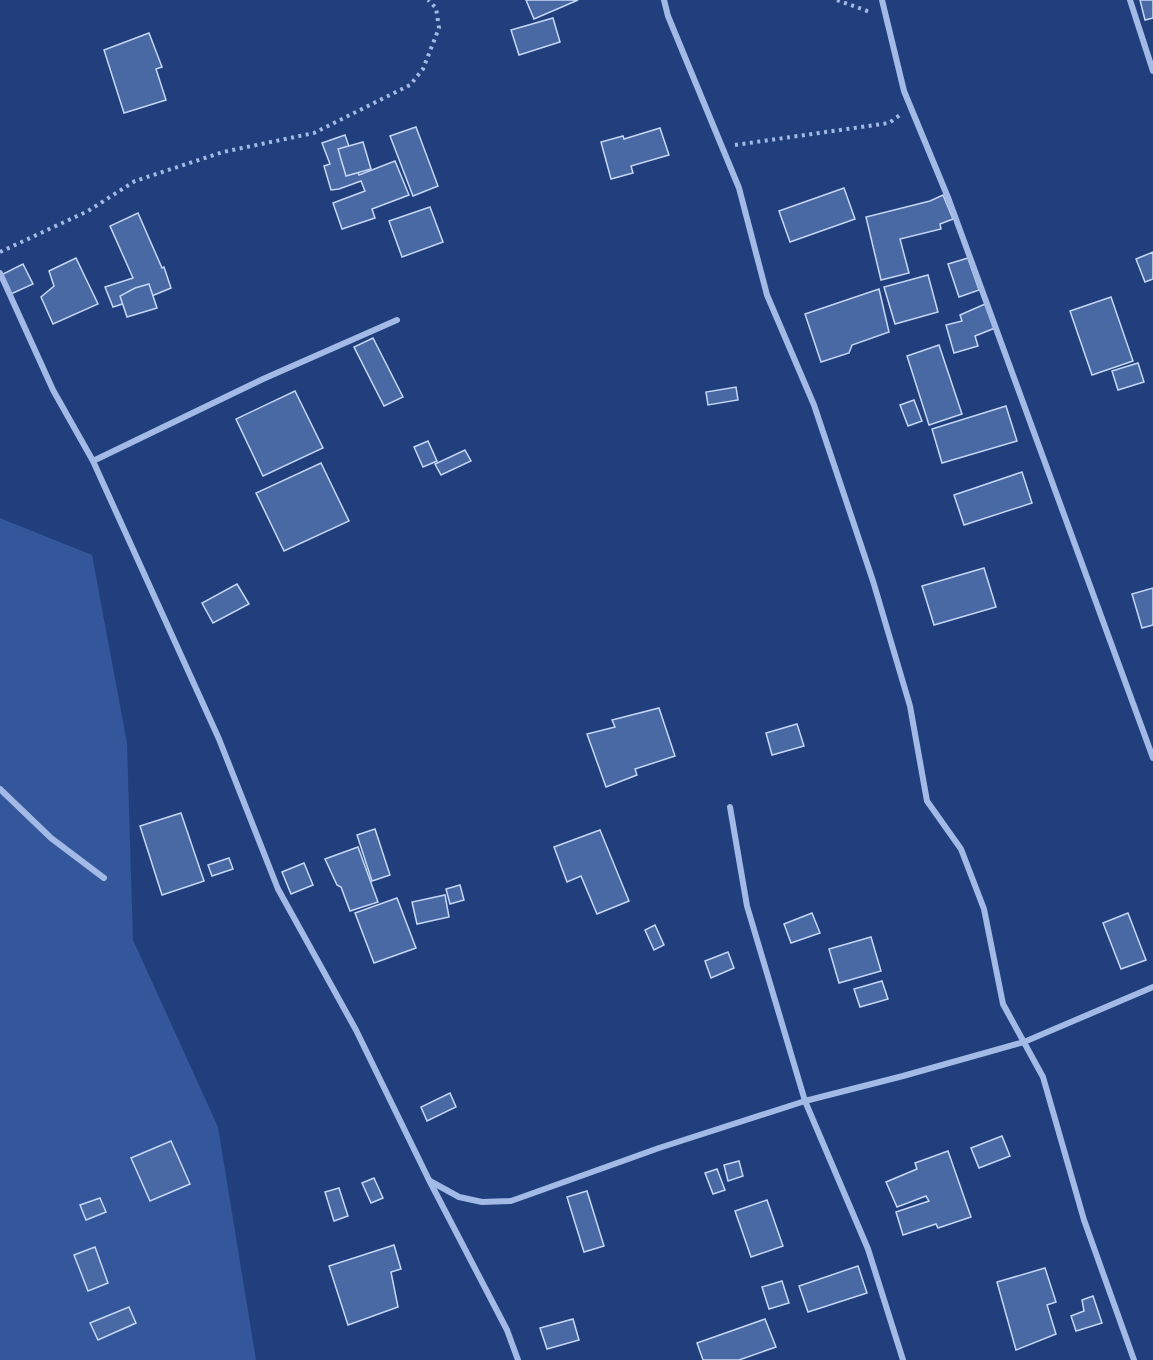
<svg xmlns="http://www.w3.org/2000/svg" width="1153" height="1360" font-family="'Sofia Sans Condensed',sans-serif">
	<style>
		.green { fill: #33579a }
		.building { fill: #4969a5; stroke: #c6d7f5; stroke-width: 1.5 }
		.lines { fill: none; stroke-linecap: round; stroke-linejoin: round }
		.path { stroke: #a3bae6; stroke-width: 4; stroke-dasharray: 3 4.5; stroke-linecap: butt }
		.minor { stroke: #a3bae6; stroke-width: 6 }
	</style>
	<rect width="100%" height="100%" fill="#203f7c"/>
	<path class="green" d="M0,518l92,37 35,188 6,197 85,187 38,233h-256z"/>
	<g class="building">
		<path d="M526,0h52l-44,19z"/>
		<path d="M1140,0h13v18l-8,2z"/>
		<path d="M553,18l7,24 -41,13 -8,-25z"/>
		<path d="M149,33l13,34 -6,2 10,31 -42,13 -20,-63z"/>
		<path d="M416,127l22,59 -25,10 -23,-60z"/>
		<path d="M660,128l9,27 -38,11 2,7 -22,6 -10,-37 22,-6 1,3z"/>
		<path d="M345,135l14,40 36,-14 14,34 -37,14 3,9 -33,11 -9,-26 32,-12 -4,-10 -22,8 -8,1 -7,-24 6,-2 -8,-21z"/>
		<path d="M363,142l8,27 -25,7 -8,-27z"/>
		<path d="M844,188l11,31 -65,23 -11,-31z"/>
		<path d="M943,195l10,24 -13,5 1,5 -41,10 9,34 -28,7 -15,-63 64,-16z"/>
		<path d="M430,207l13,35 -41,15 -13,-36z"/>
		<path d="M138,213l24,55 2,-1 7,21 -29,12 -1,-2 -28,9 -8,-20 28,-9 -23,-52z"/>
		<path d="M1153,252v27l-8,3 -9,-23z"/>
		<path d="M76,258l22,46 -45,20 -12,-27 13,-11 -5,-15z"/>
		<path d="M968,258l11,32 -20,7 -11,-33z"/>
		<path d="M23,264l10,20 -22,10 -10,-19z"/>
		<path d="M928,275l10,37 -43,12 -11,-37z"/>
		<path d="M149,284l8,24 -30,9 -7,-21 15,-8z"/>
		<path d="M879,289l10,43 -37,13 -3,8 -28,9 -16,-48z"/>
		<path d="M1111,297l22,64 -41,14 -22,-64z"/>
		<path d="M985,304l10,24 -20,8 3,10 -24,7 -8,-28 16,-4 -2,-6z"/>
		<path d="M373,338l30,59 -19,9 -30,-59z"/>
		<path d="M939,345l23,69 -33,11 -22,-69z"/>
		<path d="M1138,363l6,19 -26,8 -6,-19z"/>
		<path d="M736,387l2,13 -30,5 -2,-13z"/>
		<path d="M295,391l28,57 -60,28 -27,-57z"/>
		<path d="M914,400l8,21 -14,5 -8,-21z"/>
		<path d="M1006,406l11,35 -75,22 -10,-34z"/>
		<path d="M428,441l9,20 -14,6 -9,-20z"/>
		<path d="M465,450l6,11 -30,14 -6,-11z"/>
		<path d="M321,463l28,58 -65,30 -28,-58z"/>
		<path d="M1022,472l10,31 -68,22 -10,-30z"/>
		<path d="M984,568l12,39 -62,18 -12,-39z"/>
		<path d="M237,584l12,20 -36,19 -11,-20z"/>
		<path d="M1153,588v37l-11,3 -10,-34z"/>
		<path d="M659,708l16,48 -40,13 2,6 -31,12 -19,-53 28,-7 -3,-7z"/>
		<path d="M797,724l7,22 -32,9 -6,-22z"/>
		<path d="M181,813l23,68 -42,14 -22,-69z"/>
		<path d="M375,829l15,46 -18,6 -15,-46z"/>
		<path d="M600,830l29,71 -32,13 -16,-38 -14,6 -13,-35z"/>
		<path d="M358,847l20,55 -28,9 -9,-24 -4,-2 -12,-26z"/>
		<path d="M229,858l4,11 -21,7 -4,-11z"/>
		<path d="M304,863l9,22 -22,9 -9,-22z"/>
		<path d="M460,885l4,15 -14,4 -4,-15z"/>
		<path d="M445,895l4,22 -32,7 -5,-22z"/>
		<path d="M397,898l19,50 -42,15 -19,-50z"/>
		<path d="M812,913l8,20 -29,10 -7,-19z"/>
		<path d="M1128,913l18,47 -25,9 -18,-46z"/>
		<path d="M655,925l9,20 -10,5 -9,-20z"/>
		<path d="M871,937l10,34 -42,12 -10,-34z"/>
		<path d="M728,952l6,16 -23,10 -6,-17z"/>
		<path d="M882,981l6,18 -28,8 -6,-18z"/>
		<path d="M450,1093l6,14 -29,14 -6,-14z"/>
		<path d="M1002,1136l8,20 -31,12 -8,-20z"/>
		<path d="M171,1141l19,43 -40,17 -19,-43z"/>
		<path d="M948,1151l23,66 -33,11 -2,-4 -33,11 -7,-23 33,-11 -3,-5 -29,11 -11,-25 31,-13 -2,-6z"/>
		<path d="M739,1161l4,15 -15,5 -4,-16z"/>
		<path d="M717,1169l8,21 -12,4 -8,-21z"/>
		<path d="M374,1178l9,20 -12,5 -9,-20z"/>
		<path d="M339,1188l9,28 -14,5 -9,-29z"/>
		<path d="M587,1191l17,55 -20,6 -17,-55z"/>
		<path d="M100,1198l6,14 -20,8 -6,-15z"/>
		<path d="M767,1200l16,46 -32,11 -16,-46z"/>
		<path d="M394,1245l7,24 -10,3 7,35 -50,18 -19,-59z"/>
		<path d="M95,1247l13,36 -20,8 -14,-36z"/>
		<path d="M858,1266l9,27 -59,19 -9,-26z"/>
		<path d="M1045,1268l11,34 -9,3 9,29 -40,16 -19,-68z"/>
		<path d="M782,1281l7,22 -20,6 -7,-22z"/>
		<path d="M1093,1296l9,27 -26,8 -5,-15 13,-5 -2,-11z"/>
		<path d="M129,1307l7,16 -38,17 -8,-17z"/>
		<path d="M573,1319l6,21 -32,9 -7,-21z"/>
		<path d="M765,1319l11,28 -37,13h-36l-6,-17z"/>
	</g>
	<g class="lines">
		<g class="path">
			<path d="M837,0l33,12"/>
			<path d="M735,145l154,-22 11,-8"/>
			<path d="M0,252l88,-41 47,-30 88,-29 91,-19 96,-48 13,-16 16,-41 -3,-20 -8,-8"/>
		</g>
		<g class="minor">
			<path d="M664,0l4,16 71,172 28,107 47,110 59,176 37,125 17,95 34,48 23,60 19,95 40,73 41,143 50,140"/>
			<path d="M882,0l22,91 45,109 204,558"/>
			<path d="M1130,0l23,71"/>
			<path d="M0,273l53,117 40,71 126,278 59,150 78,141 73,150 78,150 11,30"/>
			<path d="M93,461l170,-82 134,-59"/>
			<path d="M0,789l51,49 53,40"/>
			<path d="M730,807l17,99 58,195 63,148 35,111"/>
			<path d="M430,1181l29,16 23,5 29,-1 148,-53 146,-47 98,-25 121,-34 129,-55"/>
		</g>
	</g>
</svg>
